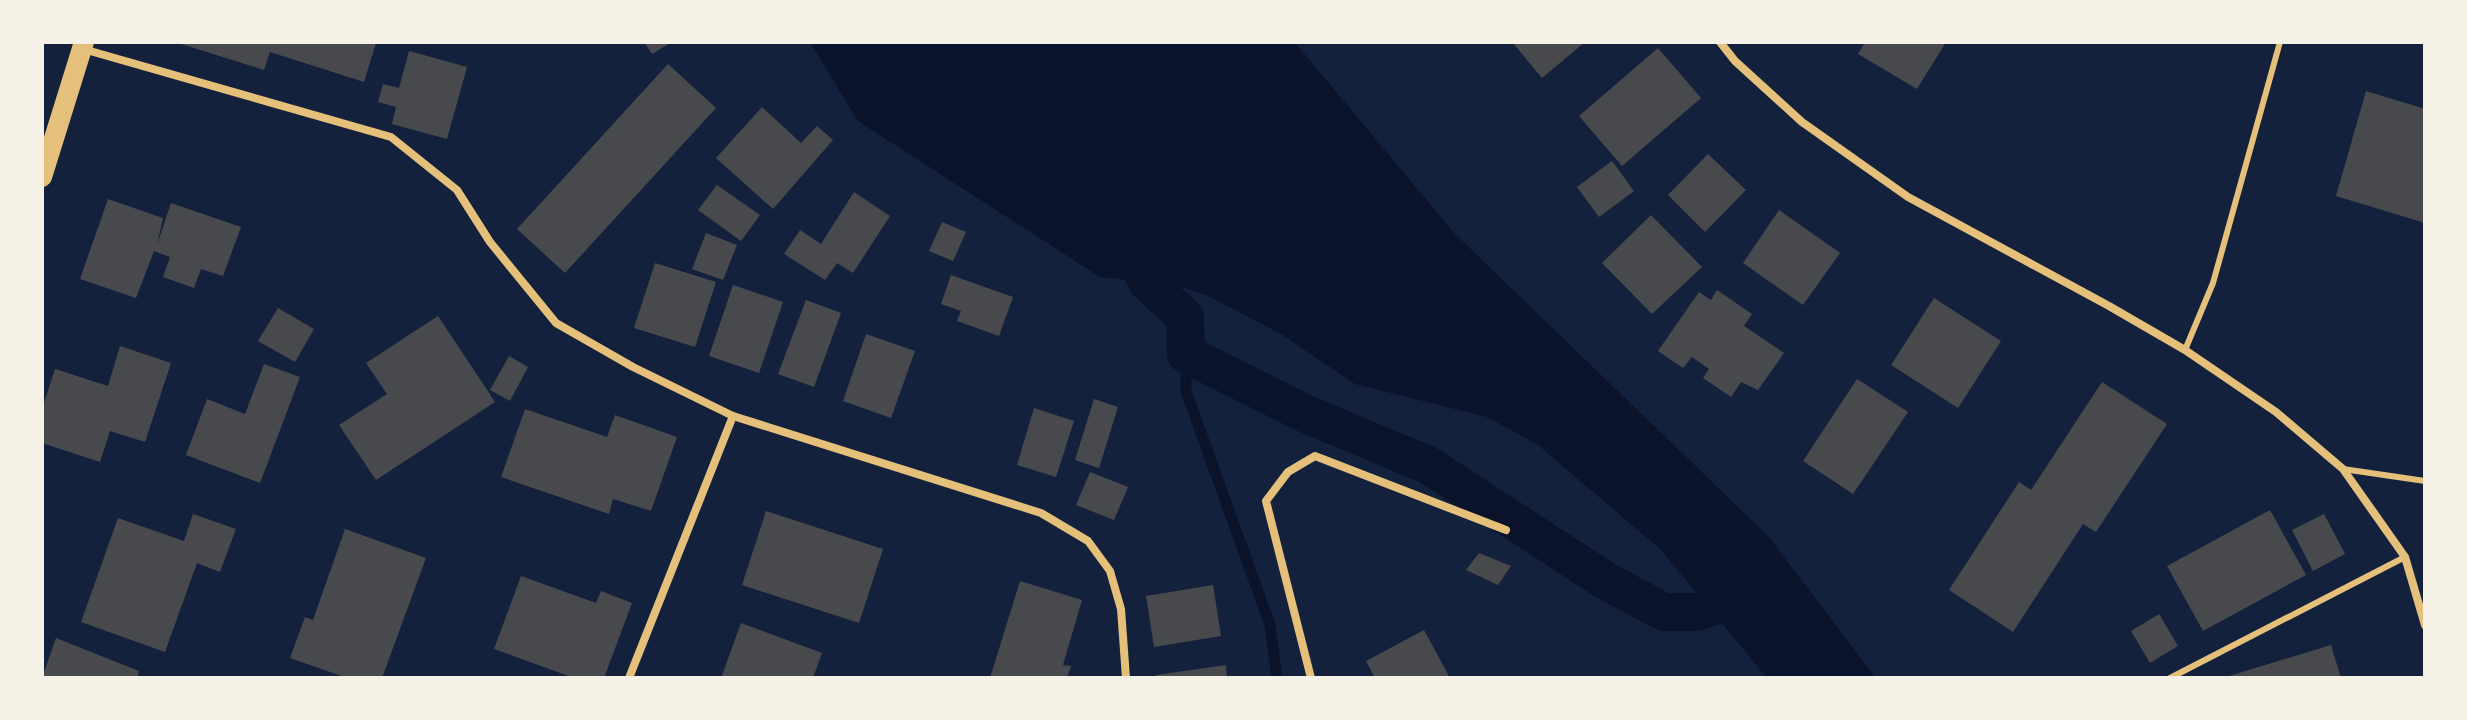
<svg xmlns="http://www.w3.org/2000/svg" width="2467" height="720" font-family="'Fira Sans Condensed',sans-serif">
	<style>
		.water { fill: #0b132b }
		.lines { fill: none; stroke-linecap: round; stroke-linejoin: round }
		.stream { stroke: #0b132b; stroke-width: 11 }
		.canal { stroke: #0b132b; stroke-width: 38 }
		.building { fill: #48494c }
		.service { stroke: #e5c07b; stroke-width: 6 }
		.minor { stroke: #e5c07b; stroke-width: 8 }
		.primary { stroke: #e5c07b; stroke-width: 20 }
	</style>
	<rect width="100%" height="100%" fill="#14213d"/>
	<path class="water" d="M810,42h479l8,3 158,189 313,302 108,142h-109l-106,-128 -123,-105 -51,-28 -132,-33 -74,-50 -75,-39 -30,-10 -76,-8 -242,-156z"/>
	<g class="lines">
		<path class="stream" d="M1186,354v37l84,234 7,53"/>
		<path class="canal" d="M1125,234l22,48 38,35 1,37 120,60 122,51 178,116 58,31h33l27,-9"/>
	</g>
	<g class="building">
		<path d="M175,42h198l3,1 -12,39 -94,-30 -6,18z"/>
		<path d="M644,42h28l-20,12z"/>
		<path d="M1512,42h73l-43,36z"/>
		<path d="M1865,42h81l-29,47 -59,-35z"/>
		<path d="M1658,48l43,50 -79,68 -43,-50z"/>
		<path d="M409,51l58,16 -20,72 -55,-15 4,-17 -18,-5 5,-18 16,4z"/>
		<path d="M668,64l48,44 -151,165 -48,-44z"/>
		<path d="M2366,91l59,18v114l-89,-27z"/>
		<path d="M762,107l39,36 16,-17 16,14 -60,69 -57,-51z"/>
		<path d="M1708,154l38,36 -41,42 -37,-37z"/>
		<path d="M1612,161l22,30 -35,26 -22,-30z"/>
		<path d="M717,185l43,30 -19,26 -43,-31z"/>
		<path d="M854,192l36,24 -37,57 -16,-10 -12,17 -41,-26 16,-24 21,14z"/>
		<path d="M108,199l55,19 -6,27 14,-42 70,24 -18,49 -22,-7 -7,19 -31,-11 7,-20 -16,-6 -18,47 -56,-19z"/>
		<path d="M1779,210l61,43 -37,52 -60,-42z"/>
		<path d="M1651,215l51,52 -50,47 -50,-51z"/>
		<path d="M942,222l24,10 -13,29 -24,-10z"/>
		<path d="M706,233l31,12 -14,35 -31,-11z"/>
		<path d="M655,263l61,19 -21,65 -61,-19z"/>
		<path d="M951,275l62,22 -14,39 -42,-15 4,-10 -20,-7z"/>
		<path d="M733,285l50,17 -24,71 -50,-17z"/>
		<path d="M1717,290l35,24 -8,12 40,27 -26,37 -17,-8 -10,15 -28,-19 6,-9 -17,-12 -9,11 -25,-17 41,-59 12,8z"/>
		<path d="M1934,298l67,43 -43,67 -67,-43z"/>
		<path d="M806,300l35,13 -27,74 -36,-13z"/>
		<path d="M278,308l36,21 -19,33 -37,-21z"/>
		<path d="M438,316l57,86 -119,78 -37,-55 48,-31 -21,-31z"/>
		<path d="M866,334l49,17 -24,67 -48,-17z"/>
		<path d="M120,346l51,17 -26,79 -35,-11 -10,31 -58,-19v-34l13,-40 53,17z"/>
		<path d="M509,356l19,11 -18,34 -20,-11z"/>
		<path d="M264,364l36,13 -40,106 -74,-28 21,-56 38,15z"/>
		<path d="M1857,379l51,33 -55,82 -50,-33z"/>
		<path d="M2102,382l65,42 -71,108 -13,-8 -70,108 -64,-42 70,-108 12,8z"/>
		<path d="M1094,399l24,8 -19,61 -24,-8z"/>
		<path d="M1034,408l40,13 -18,56 -39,-12z"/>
		<path d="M525,409l82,28 8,-22 62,22 -26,74 -38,-12 -4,15 -108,-37z"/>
		<path d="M1090,472l38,15 -14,33 -38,-15z"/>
		<path d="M2270,510l36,65 -103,56 -36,-65z"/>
		<path d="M766,511l117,38 -24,74 -117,-38z"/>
		<path d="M193,514l43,15 -16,43 -23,-9 -32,89 -84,-30 37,-104 66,23z"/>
		<path d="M2324,514l21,40 -32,17 -21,-41z"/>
		<path d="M345,529l81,29 -44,120h-35l-57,-20 15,-41 8,3z"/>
		<path d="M1479,553l32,13 -13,19 -32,-15z"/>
		<path d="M521,576l75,27 5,-12 31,12 -28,75h-30l-80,-29z"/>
		<path d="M1020,581l62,19 -19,65 8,1 -4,12h-77z"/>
		<path d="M1213,585l8,51 -67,11 -8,-51z"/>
		<path d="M2159,614l19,32 -28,17 -19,-32z"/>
		<path d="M741,623l81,30 -9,25h-92z"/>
		<path d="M1424,630l26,48h-75l-9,-17z"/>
		<path d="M56,638l83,33 -2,7h-95z"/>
		<path d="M2331,645l10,33h-115v-1z"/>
		<path d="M1226,665l1,13h-70l-1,-3z"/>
	</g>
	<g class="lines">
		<g class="service">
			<path d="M2185,350l28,-67 67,-241"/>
			<path d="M2343,469l82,12"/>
			<path d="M2170,678l235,-121"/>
		</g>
		<g class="minor">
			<path d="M1720,42l15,19 67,61 106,75 201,109 76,44 91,62 67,57 62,88 20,68"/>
			<path d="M83,49l308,88 66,53 33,52 66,81 77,44 100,49 308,97 47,28 22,30 11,38 5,69"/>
			<path d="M629,678l104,-262"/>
			<path d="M1311,678l-45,-177 22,-29 27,-16 191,74"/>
		</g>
		<path class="primary" d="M42,177l42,-135"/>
	</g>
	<rect width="2467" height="720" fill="none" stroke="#f6f1e7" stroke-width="88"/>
</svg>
